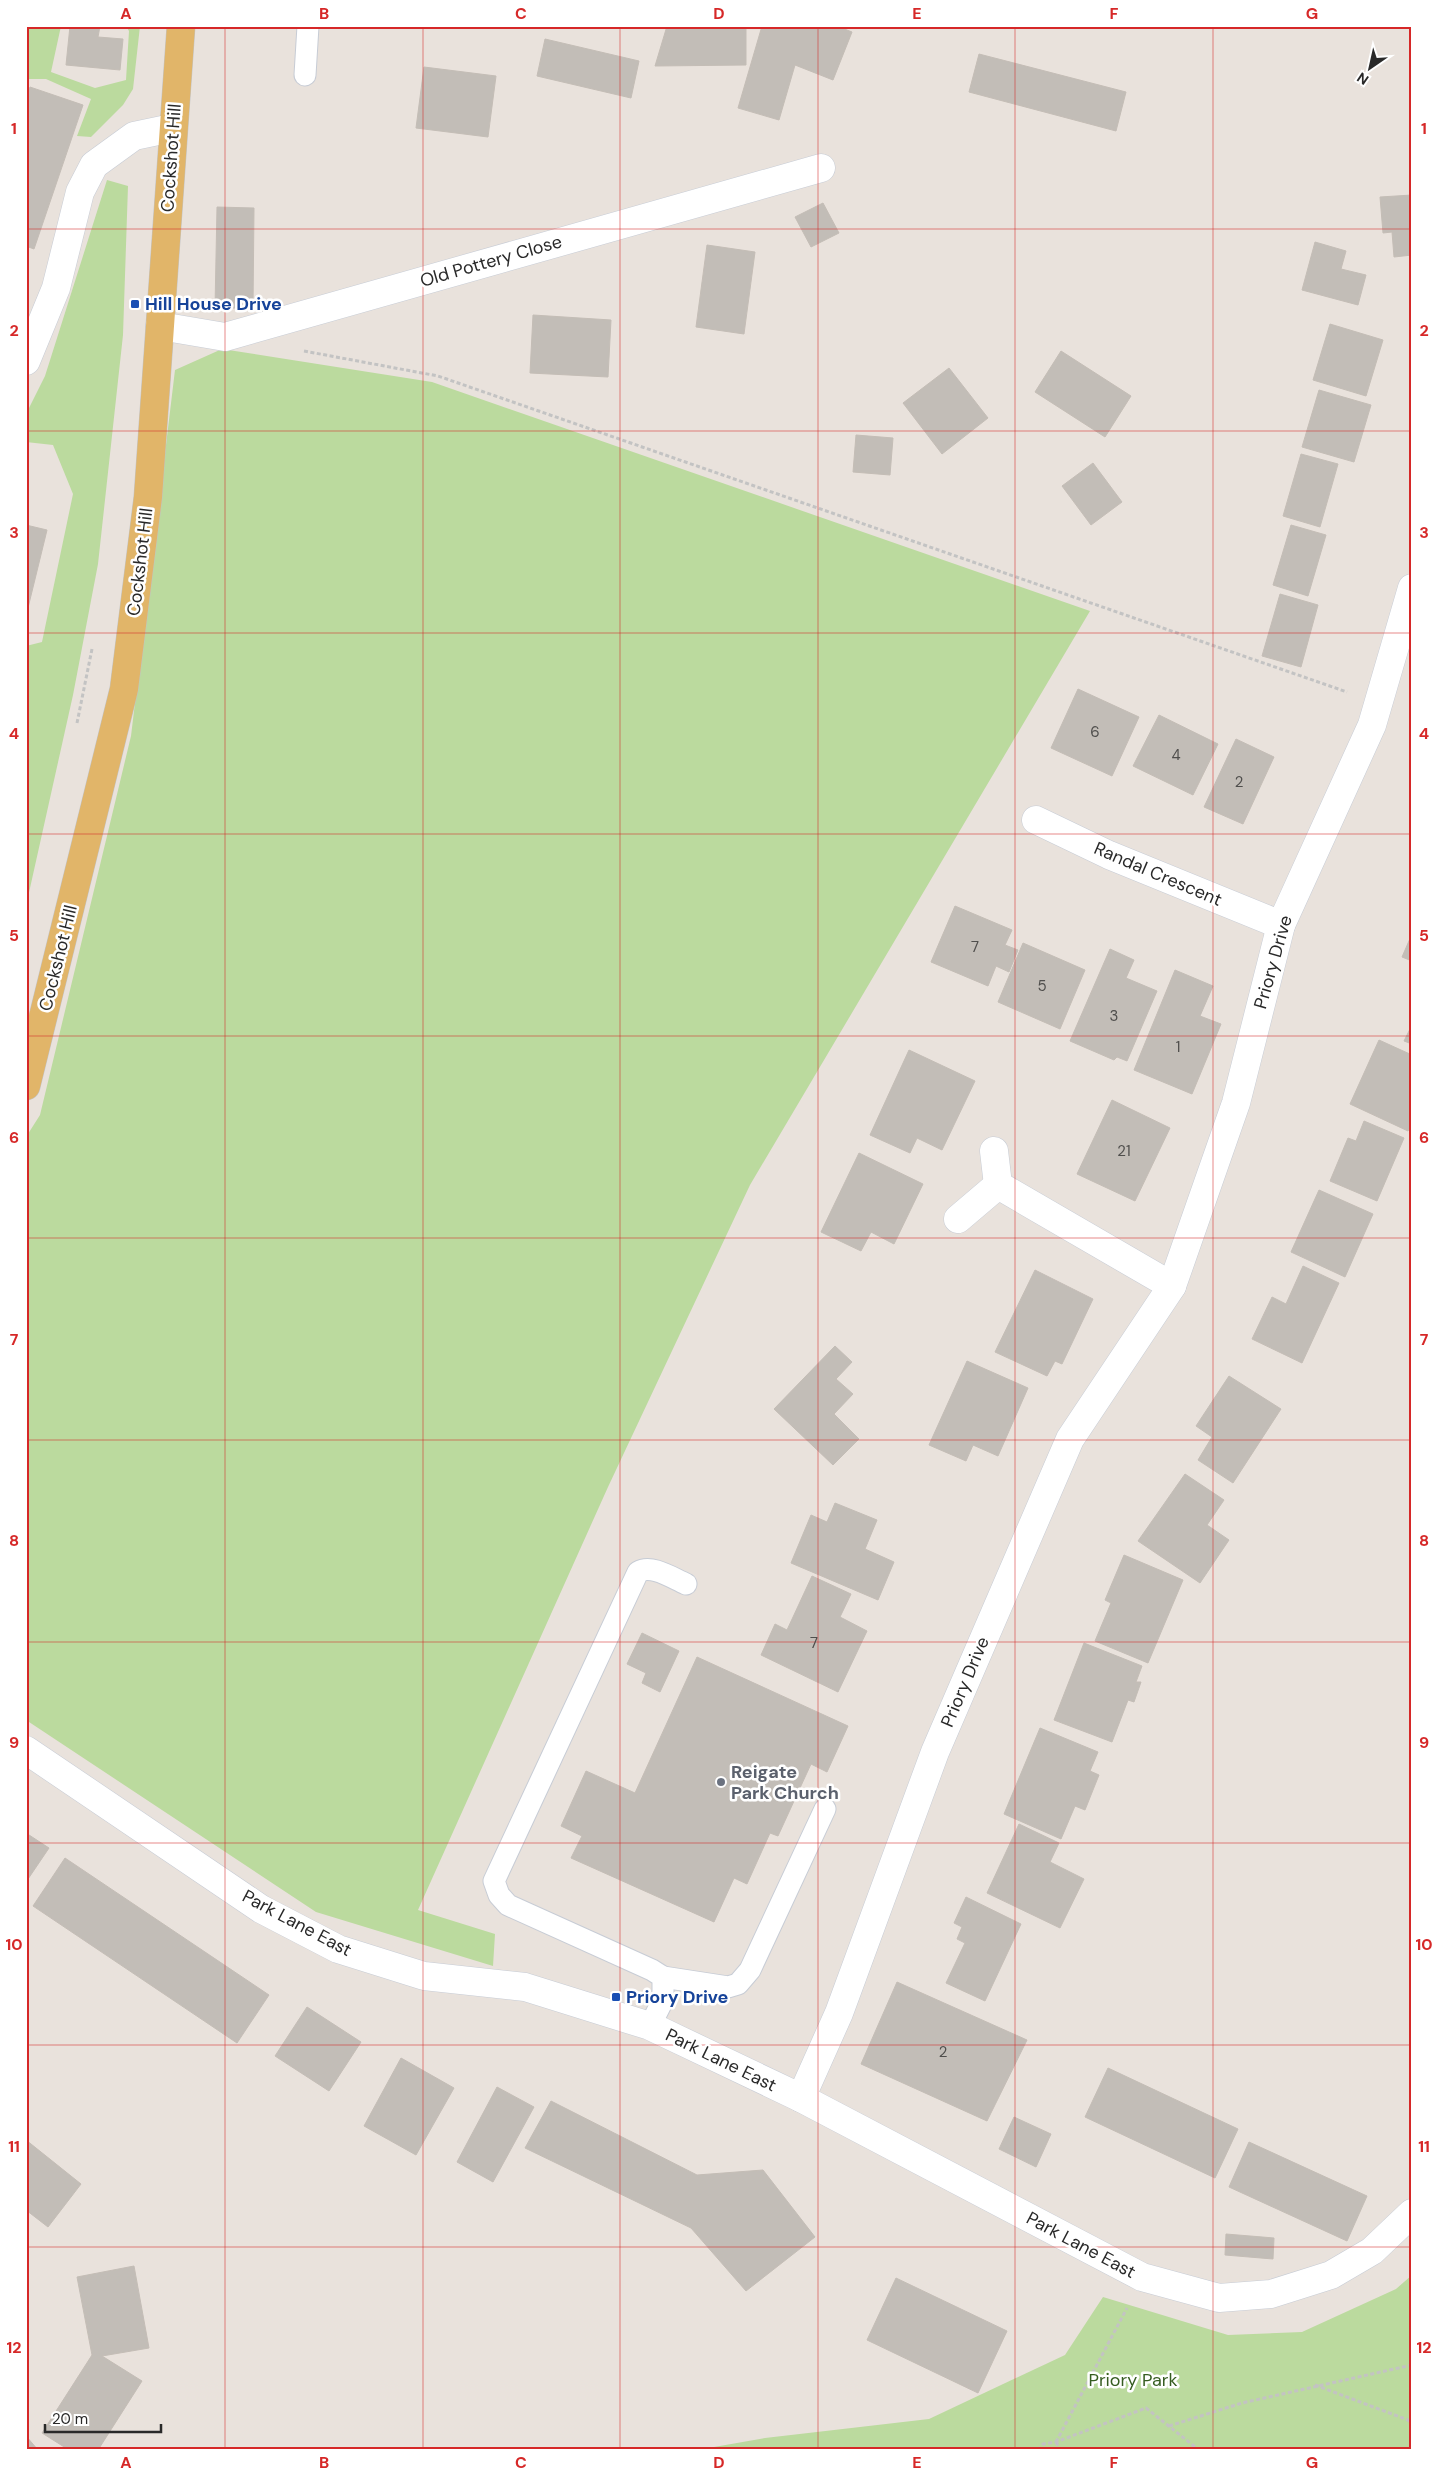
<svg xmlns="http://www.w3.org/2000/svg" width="1438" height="2476" font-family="'DM Sans',sans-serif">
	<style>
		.green { fill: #bbda9e }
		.building { fill: #c2bdb7; stroke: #c4bdb6 }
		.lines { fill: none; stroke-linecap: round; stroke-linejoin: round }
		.service-casing { stroke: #c7ccd5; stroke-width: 23 }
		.minor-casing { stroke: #c7ccd5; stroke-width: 29 }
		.tertiary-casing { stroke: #c7ccd5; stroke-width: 29 }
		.primary-casing { stroke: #c3c3c3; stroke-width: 29 }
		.path { stroke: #c3c3c3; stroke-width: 3; stroke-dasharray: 4 2.5; stroke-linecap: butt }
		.service { stroke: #fff; stroke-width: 21 }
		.minor { stroke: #fff; stroke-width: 28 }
		.tertiary { stroke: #fff; stroke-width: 28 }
		.primary { stroke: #e1b569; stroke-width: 28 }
		.grid { fill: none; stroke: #d62828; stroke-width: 1; stroke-opacity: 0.55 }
		.transit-dot { fill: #1a4fb4; stroke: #fff; stroke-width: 2 }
		.worship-dot { fill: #6b7280; stroke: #fff; stroke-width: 2 }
		.labels { text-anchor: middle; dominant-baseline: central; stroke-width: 5; stroke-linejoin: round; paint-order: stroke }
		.number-label { font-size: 15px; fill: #4f4e4c }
		.street-label { font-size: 18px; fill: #292929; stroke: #fff }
		.transit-label { font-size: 18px; font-weight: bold; fill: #164399; stroke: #fff; text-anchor: start }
		.worship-label { font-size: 18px; font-weight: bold; fill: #5b616d; stroke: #fff; text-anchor: start }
		.park-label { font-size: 18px; fill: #365d21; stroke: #fff }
		.neatline { fill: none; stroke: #d62828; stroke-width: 2 }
		.grid-label { font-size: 16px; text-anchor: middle; font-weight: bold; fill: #d62828 }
	</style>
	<rect width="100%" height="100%" fill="#e9e2dc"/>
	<g class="green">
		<path d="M26,26h35l-10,46 44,16 31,-8 3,-49 -3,-5h14l-7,63 -10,16 -32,32 -14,-1 14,-37 -45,-20h-20z"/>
		<path d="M107,180l21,6 -5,149 -25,229 -25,131 -47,211v-260l16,-4 31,-148 -20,-49 -27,-3v-28l19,-38z"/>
		<path d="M222,349l210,33 658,229 -340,574 -142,302 -190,423 77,24 -2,32 -177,-54 -290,-192v-583l14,-22 91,-379 44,-366z"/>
		<path d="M1412,2275v175h-715l68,-12 164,-19 136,-64 38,-58 125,38 74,-3 94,-43z"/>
	</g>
	<g class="building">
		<path d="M70,26h30l-2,11 25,2 -3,31 -54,-5z"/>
		<path d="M667,26h79v39l-91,1z"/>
		<path d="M762,26h75l15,6 -19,48 -38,-15 -16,55 -41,-12z"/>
		<path d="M545,39l94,22 -8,37 -94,-22z"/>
		<path d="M979,54l147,38 -10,39 -147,-39z"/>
		<path d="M424,67l72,9 -8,61 -72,-9z"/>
		<path d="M30,87l53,18 -49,144 -8,-3v-149z"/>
		<path d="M1412,195v60l-18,2 -2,-25 -9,1 -3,-36z"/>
		<path d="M823,203l16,30 -28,14 -16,-30z"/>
		<path d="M217,207l37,1 -1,100h-38z"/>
		<path d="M1315,242l31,9 -5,18 25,6 -8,30 -56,-15z"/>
		<path d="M707,245l48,7 -11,82 -48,-7z"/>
		<path d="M533,315l78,5 -3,57 -78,-4z"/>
		<path d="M1330,324l53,16 -17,56 -53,-16z"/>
		<path d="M1061,351l70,45 -26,41 -70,-45z"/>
		<path d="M949,368l39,50 -46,36 -39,-51z"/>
		<path d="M1319,390l52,15 -17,57 -52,-15z"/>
		<path d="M856,435l37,3 -3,37 -37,-3z"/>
		<path d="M1301,454l37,10 -18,63 -37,-11z"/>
		<path d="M1093,463l29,39 -31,23 -29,-39z"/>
		<path d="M26,525l21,5 -21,86z"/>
		<path d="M1291,525l35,10 -18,61 -35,-11z"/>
		<path d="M1280,594l38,11 -17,62 -39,-11z"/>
		<path d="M1078,689l61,28 -27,59 -61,-28z"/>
		<path d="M1159,715l59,29 -25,51 -60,-29z"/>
		<path d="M1236,739l38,18 -31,67 -39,-17z"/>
		<path d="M955,906l57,24 -7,15 13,5 -9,22 -13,-6 -8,20 -57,-24z"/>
		<path d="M1412,934v27l-10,-4z"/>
		<path d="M1023,943l62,27 -25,59 -62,-27z"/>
		<path d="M1110,949l24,11 -8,18 31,13 -30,70 -10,-4 -3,3 -44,-19z"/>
		<path d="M1175,970l38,16 -13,30 21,8 -29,70 -58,-24z"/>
		<path d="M1412,1025v19l-8,-3z"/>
		<path d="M1379,1040l33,15v69l-4,7 -58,-27z"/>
		<path d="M909,1050l66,31 -33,69 -25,-12 -7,15 -40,-18z"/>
		<path d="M1112,1100l58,28 -35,73 -58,-27z"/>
		<path d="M1364,1121l40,17 -27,63 -47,-20 18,-43 8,3z"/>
		<path d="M859,1153l64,31 -29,60 -23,-12 -10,19 -40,-19z"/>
		<path d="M1319,1190l54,24 -28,63 -54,-25z"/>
		<path d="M1303,1266l36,17 -37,80 -50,-24 20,-42 14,7z"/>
		<path d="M1035,1270l58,29 -31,65 -7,-3 -8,15 -52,-24z"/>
		<path d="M835,1346l17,16 -16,17 17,15 -19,20 25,25 -26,26 -59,-56z"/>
		<path d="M967,1361l61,27 -30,68 -25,-11 -7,16 -37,-16z"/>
		<path d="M1229,1376l52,33 -48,74 -35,-23 14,-23 -16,-11z"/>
		<path d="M1185,1474l39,26 -17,25 22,15 -29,43 -62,-42z"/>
		<path d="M835,1503l42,17 -12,29 29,13 -16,38 -87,-37 20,-48 16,7z"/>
		<path d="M1124,1555l59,25 -35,83 -53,-22 16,-38 -6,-3z"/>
		<path d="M812,1576l39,18 -11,23 27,14 -29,61 -77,-37 14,-31 12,6z"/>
		<path d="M642,1633l37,18 -19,41 -18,-9 4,-10 -19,-9z"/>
		<path d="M1084,1643l58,23 -6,16h5l-7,20 -6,-2 -16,42 -58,-22z"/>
		<path d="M697,1657l151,69 -21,46 -16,-8 -33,72 -8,-3 -23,51 -13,-6 -20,44 -143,-64 11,-22 -21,-10 25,-55 49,22z"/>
		<path d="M1040,1728l58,24 -8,19 9,4 -14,35 -10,-4 -14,33 -57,-25z"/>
		<path d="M1019,1824l40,19 -9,19 34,17 -24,49 -73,-35z"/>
		<path d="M26,1833l23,15 -23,34z"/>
		<path d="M65,1858l204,137 -32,48 -204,-137z"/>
		<path d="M966,1897l55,27 -36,77 -39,-18 19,-40 -8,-4 5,-12 -8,-4z"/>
		<path d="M897,1982l130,58 -40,81 -126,-57z"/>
		<path d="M307,2007l54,35 -32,49 -54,-35z"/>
		<path d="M401,2058l53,30 -38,67 -52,-29z"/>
		<path d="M1108,2068l130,61 -23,49 -130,-61z"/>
		<path d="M497,2087l37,20 -41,75 -36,-20z"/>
		<path d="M551,2101l146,74 66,-5 52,67 -69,54 -55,-63 -166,-80z"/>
		<path d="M1014,2117l37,17 -15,33 -37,-18z"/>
		<path d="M26,2140l55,44 -33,43 -22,-17z"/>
		<path d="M1249,2142l118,54 -20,45 -118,-54z"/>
		<path d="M1226,2234l48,4 -1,21 -48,-4z"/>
		<path d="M134,2266l15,82 -47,8 40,25 -44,69h-29l-27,-17 50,-78 -15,-78z"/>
		<path d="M896,2278l111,53 -29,62 -111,-53z"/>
		<path d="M26,2436l12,14h-12z"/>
	</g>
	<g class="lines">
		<g class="service-casing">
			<g id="service">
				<path d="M305,75l3,-49"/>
				<path d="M663,1977l65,10 10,-3 12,-14 75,-161"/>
				<path d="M650,2026l13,-26v-23l-11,-7 -144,-65 -9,-10 -5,-14 144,-309c14,-8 34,6 48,12"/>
			</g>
		</g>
		<g class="minor-casing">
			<g id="minor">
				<path d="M160,326l65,11 596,-169"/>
				<path d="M26,361l30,-73 24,-96 14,-27 40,-29 38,-8"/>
				<path d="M1036,820l73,35 172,70"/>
				<path d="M994,1151l4,34"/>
				<path d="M958,1219l40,-34 174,101"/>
				<path d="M801,2098l38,-85 96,-261 135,-313 102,-153 64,-183 45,-178 91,-200 40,-137"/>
			</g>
		</g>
		<g class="tertiary-casing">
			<path id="tertiary" d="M26,1750l235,159 77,40 86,27 101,11 125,39 151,72 341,179 77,21 52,-4 60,-19 41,-24 40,-38"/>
		</g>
		<g class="primary-casing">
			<path id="primary" d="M26,1086l98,-397 24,-192 33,-471"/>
		</g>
		<g class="path">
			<path d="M304,351l134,25 909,316"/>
			<path d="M77,723l15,-74"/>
			<path d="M1315,2385l93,35 4,4"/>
			<path d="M1169,2426l73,-23 170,-38"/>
			<path d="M1056,2442l71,-134"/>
			<path d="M1056,2442l4,8"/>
			<path d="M1038,2450l5,-6 13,-2 90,-34 53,42"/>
		</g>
		<use href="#service" class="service"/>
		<use href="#minor" class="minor"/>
		<use href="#tertiary" class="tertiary"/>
		<use href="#primary" class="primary"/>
	</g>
	<path class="grid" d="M225,26v2424M423,26v2424M620,26v2424M818,26v2424M1015,26v2424M1213,26v2424M26,229h1386M26,431h1386M26,633h1386M26,834h1386M26,1036h1386M26,1238h1386M26,1440h1386M26,1642h1386M26,1843h1386M26,2045h1386M26,2247h1386"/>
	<g class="transit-dot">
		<rect x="130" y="299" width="10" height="10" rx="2.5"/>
		<rect x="611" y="1992" width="10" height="10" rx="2.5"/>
	</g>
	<circle class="worship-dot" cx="721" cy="1782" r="5"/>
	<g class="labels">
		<g class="number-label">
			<text x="1095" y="732">6</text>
			<text x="1176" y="755">4</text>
			<text x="1239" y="782">2</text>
			<text x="975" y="947">7</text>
			<text x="1042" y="986">5</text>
			<text x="1114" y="1016">3</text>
			<text x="1178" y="1047">1</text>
			<text x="1124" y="1151">21</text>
			<text x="814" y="1643">7</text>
			<text x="943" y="2052">2</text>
		</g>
		<g class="street-label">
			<text transform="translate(171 158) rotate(-86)">Cockshot Hill</text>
			<text transform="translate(491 261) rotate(-16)">Old Pottery Close</text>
			<text transform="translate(140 562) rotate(-83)">Cockshot Hill</text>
			<text transform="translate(1158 874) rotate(23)">Randal Crescent</text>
			<text transform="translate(58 958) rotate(-76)">Cockshot Hill</text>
			<text transform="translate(1273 962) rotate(-74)">Priory Drive</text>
			<text transform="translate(965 1682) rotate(-67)">Priory Drive</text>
			<text transform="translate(297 1923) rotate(28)">Park Lane East</text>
			<text transform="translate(721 2060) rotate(26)">Park Lane East</text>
			<text transform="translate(1081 2245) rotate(28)">Park Lane East</text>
		</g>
		<g class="transit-label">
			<text x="145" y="304">Hill House Drive</text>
			<text x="626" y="1997">Priory Drive</text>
		</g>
		<g class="worship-label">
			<text x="731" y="1772">Reigate<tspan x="731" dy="21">Park Church</tspan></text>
		</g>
		<g class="park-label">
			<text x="1133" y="2380">Priory Park</text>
		</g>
	</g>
	<rect width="1438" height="2476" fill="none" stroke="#ffffff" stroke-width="55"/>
	<g transform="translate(1370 68) rotate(214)" stroke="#ffffff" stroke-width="4" paint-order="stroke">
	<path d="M0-4L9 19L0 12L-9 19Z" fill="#292929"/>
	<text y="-8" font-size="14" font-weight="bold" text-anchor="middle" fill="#292929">N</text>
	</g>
	<path d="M45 2424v8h116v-8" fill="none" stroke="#292929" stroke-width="2.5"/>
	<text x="52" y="2424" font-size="15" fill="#292929" stroke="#ffffff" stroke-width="4" paint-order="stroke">20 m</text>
	<rect x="28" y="28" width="1382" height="2420" class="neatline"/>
	<g class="grid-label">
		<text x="126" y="19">A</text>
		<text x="324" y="19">B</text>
		<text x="521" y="19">C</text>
		<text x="719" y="19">D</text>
		<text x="917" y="19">E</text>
		<text x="1114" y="19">F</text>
		<text x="1312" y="19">G</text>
		<text x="14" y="134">1</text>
		<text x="1424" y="134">1</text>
		<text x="14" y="336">2</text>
		<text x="1424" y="336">2</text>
		<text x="14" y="538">3</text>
		<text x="1424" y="538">3</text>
		<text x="14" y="739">4</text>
		<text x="1424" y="739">4</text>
		<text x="14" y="941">5</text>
		<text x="1424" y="941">5</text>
		<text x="14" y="1143">6</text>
		<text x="1424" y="1143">6</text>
		<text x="14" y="1345">7</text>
		<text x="1424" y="1345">7</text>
		<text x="14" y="1546">8</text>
		<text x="1424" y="1546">8</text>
		<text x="14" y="1748">9</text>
		<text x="1424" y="1748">9</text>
		<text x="14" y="1950">10</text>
		<text x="1424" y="1950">10</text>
		<text x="14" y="2152">11</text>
		<text x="1424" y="2152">11</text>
		<text x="14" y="2353">12</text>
		<text x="1424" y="2353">12</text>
		<text x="126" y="2468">A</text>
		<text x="324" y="2468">B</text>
		<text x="521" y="2468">C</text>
		<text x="719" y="2468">D</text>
		<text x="917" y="2468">E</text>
		<text x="1114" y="2468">F</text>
		<text x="1312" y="2468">G</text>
	</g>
</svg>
